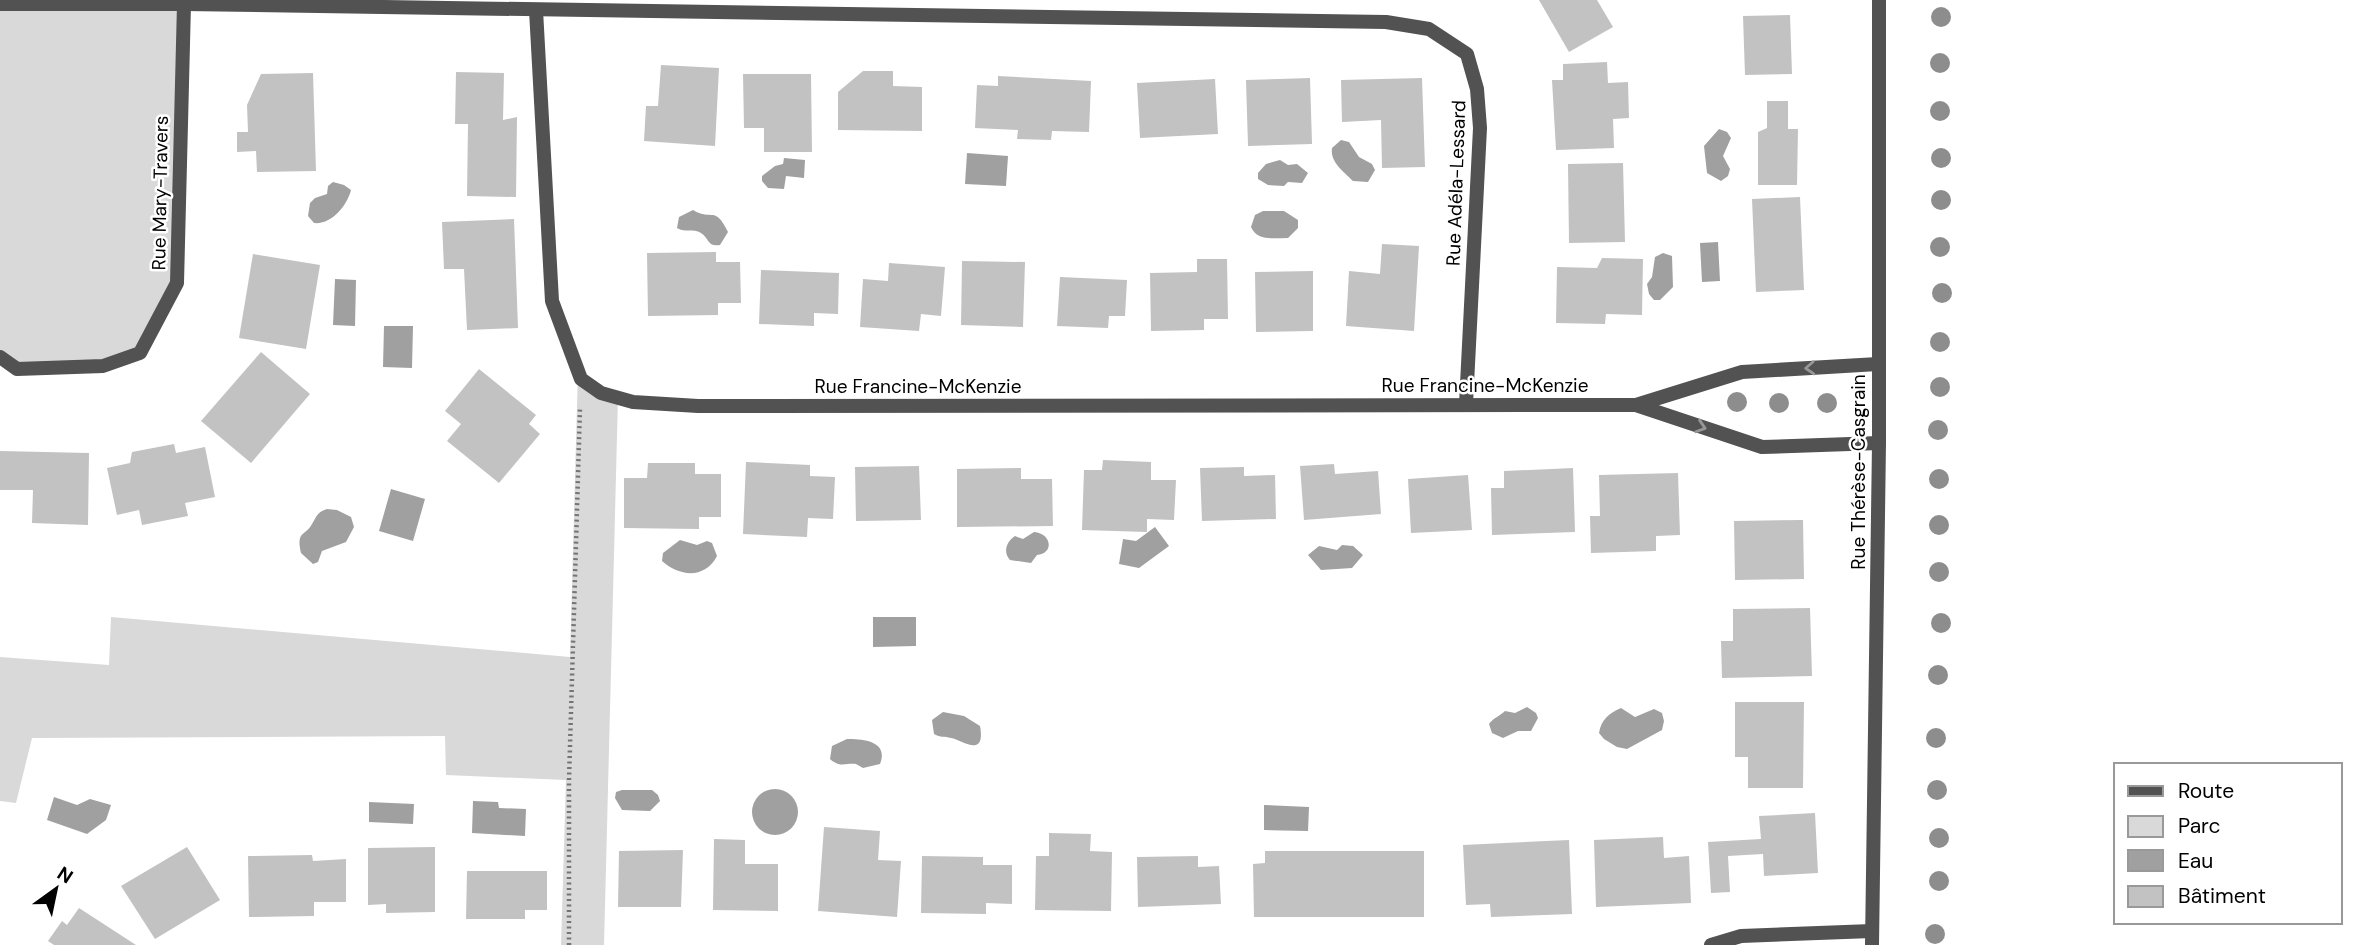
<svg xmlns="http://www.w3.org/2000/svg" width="2363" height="945" font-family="'DM Sans',sans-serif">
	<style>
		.green { fill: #d9d9d9 }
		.water { fill: #a0a0a0 }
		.building { fill: #c2c2c2 }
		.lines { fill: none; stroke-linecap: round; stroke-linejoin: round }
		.path { stroke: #747474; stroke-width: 4.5; stroke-dasharray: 2 3.5; stroke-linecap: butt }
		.minor { stroke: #525252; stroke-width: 14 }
		.tertiary { stroke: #525252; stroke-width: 14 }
		.tree { fill: #8d8d8d }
		.oneway { stroke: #979797 }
		.labels { text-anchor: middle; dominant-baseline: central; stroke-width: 5; stroke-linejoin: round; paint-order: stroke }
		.street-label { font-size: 19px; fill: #000; stroke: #fff }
	</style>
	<rect width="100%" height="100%" fill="#fff"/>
	<g class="green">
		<path d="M0,4h184l-7,279 -37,70 -37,13 -86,3 -17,-12z"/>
		<path d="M578,370l40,27 -14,548h-43l5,-165 -120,-5 -1,-39 -413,2 -16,65 -16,-2v-144l109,8 2,-48 459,40z"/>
	</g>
	<g class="water">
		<path d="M1719,129l8,3 4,6 -8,18 7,13 -2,7 -7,5 -14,-8 -3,-27z"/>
		<path d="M1341,140l8,2 10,15 13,7 3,6 -7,12 -15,-1c-10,-10 -23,-19 -21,-33z"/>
		<path d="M967,153l41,3 -2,30 -41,-2z"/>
		<path d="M784,158l21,2 -1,18 -18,-2 -2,13 -16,-1 -6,-7v-5l13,-10 8,-2z"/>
		<path d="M1280,160l8,5 9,-1 11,9 -6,10 -14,-1 -4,4 -16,-1 -10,-6v-6l8,-9z"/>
		<path d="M333,182l11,3 7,5c-4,16 -20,35 -37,33l-6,-7 2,-13 5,-5 12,-4 1,-8z"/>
		<path d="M693,210c20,12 21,-6 35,22l-8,13c-13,2 -10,-6 -19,-12 -8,-5 -16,0 -24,-5l2,-11z"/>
		<path d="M1263,211h21l14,9v8l-10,10c-15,0 -31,3 -37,-11l4,-12z"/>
		<path d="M1718,242l2,39 -18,1 -2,-39z"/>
		<path d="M1663,253l9,3 1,31 -13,13h-6l-5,-6 -2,-10 5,-7 3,-20z"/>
		<path d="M335,279l21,1 -1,46 -22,-1z"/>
		<path d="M384,326h29l-1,42 -29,-1z"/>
		<path d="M391,489l34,10 -12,42 -34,-10z"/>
		<path d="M327,509l10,1 14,7 3,10 -8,15 -24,9 -4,11 -5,2 -12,-11c-5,-23 4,-16 11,-29 5,-8 5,-12 15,-15z"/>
		<path d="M1155,527l14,19 -30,22 -20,-4 4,-25 13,2z"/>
		<path d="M1034,532c17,1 21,21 3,23l-6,8 -21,-3c-7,-8 -4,-18 5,-24l8,3z"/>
		<path d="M680,540l17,5 10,-4 5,2 5,13c-12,23 -37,21 -55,5l1,-8z"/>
		<path d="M1342,545l11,1 10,9 -11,13 -31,2 -13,-15 11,-9 18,4z"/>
		<path d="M873,617h43v29l-43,1z"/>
		<path d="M1527,707l9,6 2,5 -7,13h-13l-15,7 -11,-5 -3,-9c4,-6 11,-8 16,-13l10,2z"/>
		<path d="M1621,708l14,9 19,-8 8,4 2,8 -2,9 -35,19 -10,-2 -13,-8 -5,-6c2,-13 10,-20 22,-25z"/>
		<path d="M943,712l21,4 16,10c6,33 -18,14 -29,12 -7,-2 -10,0 -17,-4l-2,-14z"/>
		<path d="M847,739c16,0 42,2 33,25l-17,4 -7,-4c-11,-1 -16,4 -26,-5l2,-13z"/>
		<circle cx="775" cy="812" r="23"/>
		<path d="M622,790h30l6,5 2,6 -10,10 -28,-1 -7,-12 1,-6z"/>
		<path d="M54,797l23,8 13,-6 21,6 -5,15 -19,14 -40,-14z"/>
		<path d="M473,801l25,1 1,6 27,1 -1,27 -53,-3z"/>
		<path d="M369,802l45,2 -1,20 -44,-2z"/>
		<path d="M1264,805l45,2 -1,24 -44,-1z"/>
	</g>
	<g class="building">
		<path d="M1539,0h58l16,27 -44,25z"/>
		<path d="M1790,15l2,59 -47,1 -2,-59z"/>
		<path d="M1607,62l1,21 20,-1 1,36 -16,1 1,29 -58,2 -4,-70h11v-16z"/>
		<path d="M661,65l58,3 -4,78 -71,-5 2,-35h12z"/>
		<path d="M863,71h30v15l29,1v44l-84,-1v-38z"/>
		<path d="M456,72l48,1 -1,47 14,-3 -1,80 -49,-1 1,-72h-13z"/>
		<path d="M313,73l3,98 -59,1 -1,-21 -19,1v-20h11l-1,-27 14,-31z"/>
		<path d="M743,74h68l1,78h-48v-24h-20z"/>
		<path d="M998,76l93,5 -2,51 -37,-1 -1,9 -34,-1 1,-9 -43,-2 2,-43 21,1z"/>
		<path d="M1310,78l2,66 -64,2 -2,-66z"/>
		<path d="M1422,78l3,89 -43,1 -1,-48 -39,2 -1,-42z"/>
		<path d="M1215,79l3,55 -78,4 -3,-55z"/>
		<path d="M1767,101h21v28h10l-1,56h-39v-53l9,-4z"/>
		<path d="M1623,163l2,79 -56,1 -1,-79z"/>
		<path d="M1800,197l4,93 -48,2 -4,-93z"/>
		<path d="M514,219l4,109 -51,2 -3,-61h-20l-2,-47z"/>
		<path d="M1382,244l37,2 -5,85 -68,-5 3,-55 31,3z"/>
		<path d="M716,252v10h24l1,41h-23v12l-70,1 -1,-63z"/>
		<path d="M253,254l67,11 -14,84 -67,-11z"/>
		<path d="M1602,258l41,1 -1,56 -36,-1 -1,10 -49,-1 1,-56 40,1z"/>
		<path d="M1197,259h30l1,60h-24v11l-53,1 -1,-58 47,-1z"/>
		<path d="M962,261l63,1 -2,65 -62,-2z"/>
		<path d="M889,263l56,4 -4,49 -20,-2 -2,17 -59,-4 3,-48 25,2z"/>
		<path d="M761,270l78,3 -1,41 -24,-1v13l-55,-2z"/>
		<path d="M1313,271v60l-57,1 -1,-60z"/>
		<path d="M1060,277l67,3 -2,36h-16l-1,12 -51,-2z"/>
		<path d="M261,352l49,42 -59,69 -50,-42z"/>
		<path d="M479,369l57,46 -7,9 11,10 -41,49 -52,-42 14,-17 -16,-13z"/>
		<path d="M174,444l2,9 29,-6 10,50 -30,6 3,13 -46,9 -3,-15 -22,5 -10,-47 23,-5 2,-11z"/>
		<path d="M0,451l89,2 -1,72 -56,-2 1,-33h-33z"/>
		<path d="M1103,460l48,2v18h25l-2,40 -27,-1v13l-65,-2 2,-60h18z"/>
		<path d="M746,462l64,3v11l25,1 -2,42 -25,-1 -1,19 -64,-3z"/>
		<path d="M648,463h47v11h26v43h-22v12l-75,-1v-50h23z"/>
		<path d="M1334,464l1,10 43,-3 3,43 -77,6 -4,-54z"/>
		<path d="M919,466l2,54 -65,1 -1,-54z"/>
		<path d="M1244,467v9l31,-1 1,44 -74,2 -2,-53z"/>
		<path d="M1021,468v11h31l1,47 -96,1v-58z"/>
		<path d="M1573,468l2,64 -83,3 -1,-47h13v-17z"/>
		<path d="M1678,473l2,62 -24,1v15l-65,2 -1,-37h10l-1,-41z"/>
		<path d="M1468,475l4,55 -61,3 -3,-54z"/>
		<path d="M1803,520l1,59 -69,1 -1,-59z"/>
		<path d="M1810,608l2,68 -90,2 -1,-37h12v-32z"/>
		<path d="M1735,702h69l-1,86h-55v-31h-13z"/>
		<path d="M1815,813l3,60 -54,3 -1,-22 -35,2 2,36 -19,1 -3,-51 53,-3 -2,-23z"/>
		<path d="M824,827l56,4 -2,29 23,1 -4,56 -79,-6z"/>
		<path d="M1049,833l42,1 -1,17 22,1 -1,59 -76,-1 1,-54h13z"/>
		<path d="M1663,837l1,21 25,-2 2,47 -95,4 -2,-67z"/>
		<path d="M714,839l31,1v24h33v47l-65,-1z"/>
		<path d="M1569,840l3,74 -81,3 -1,-13 -24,1 -3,-60z"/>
		<path d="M187,847l33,53 -65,39 -34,-53z"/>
		<path d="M435,847v65l-49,1v-9l-18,1v-57z"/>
		<path d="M683,850l-2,57h-63l1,-56z"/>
		<path d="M1265,851h159v66h-170l-1,-53 12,-1z"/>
		<path d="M312,855l1,6 33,-2v43h-32v14l-65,1 -1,-61z"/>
		<path d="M922,856l61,1v8h29v39l-26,-1v11l-65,-1z"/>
		<path d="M1198,856v11l21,-1 2,38 -83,3 -1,-50z"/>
		<path d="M467,871h80v39h-22v9h-59z"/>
		<path d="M79,908l57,37h-82l-6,-4 14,-20 5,4z"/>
	</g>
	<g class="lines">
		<path class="path" d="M569,945v-165l11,-372"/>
		<g class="minor">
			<path d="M0,4h184l1202,18 43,7 38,25 10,35 3,39 -14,276"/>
			<path d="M536,10l16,291 29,78 20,14 32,9 65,4 938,-1 126,42 117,-4"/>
			<path d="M0,357l17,12 86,-3 37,-13 37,-70 7,-279"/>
			<path d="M1636,405l106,-33 136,-8"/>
			<path d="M1711,945l30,-9 131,-5"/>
		</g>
		<path class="tertiary" d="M1872,945l7,-502v-443"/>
	</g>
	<g class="tree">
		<circle cx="1941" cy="17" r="10"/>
		<circle cx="1940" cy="63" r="10"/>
		<circle cx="1940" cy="111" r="10"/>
		<circle cx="1941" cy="158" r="10"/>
		<circle cx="1941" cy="200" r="10"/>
		<circle cx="1940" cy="247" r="10"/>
		<circle cx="1942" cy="293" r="10"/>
		<circle cx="1940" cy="342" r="10"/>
		<circle cx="1940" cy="387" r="10"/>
		<circle cx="1737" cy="402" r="10"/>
		<circle cx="1779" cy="403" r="10"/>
		<circle cx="1827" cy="403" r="10"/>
		<circle cx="1938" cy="430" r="10"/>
		<circle cx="1939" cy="479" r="10"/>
		<circle cx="1939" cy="525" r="10"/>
		<circle cx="1939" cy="572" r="10"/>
		<circle cx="1941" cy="623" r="10"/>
		<circle cx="1938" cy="675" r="10"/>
		<circle cx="1936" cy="738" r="10"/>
		<circle cx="1937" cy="790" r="10"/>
		<circle cx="1939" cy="838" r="10"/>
		<circle cx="1939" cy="881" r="10"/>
		<circle cx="1935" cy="934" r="10"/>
	</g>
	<defs><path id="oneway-chevron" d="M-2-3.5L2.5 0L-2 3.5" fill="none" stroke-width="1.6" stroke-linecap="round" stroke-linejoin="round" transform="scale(1.75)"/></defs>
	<g class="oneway">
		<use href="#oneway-chevron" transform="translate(1810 368) rotate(177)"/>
		<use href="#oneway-chevron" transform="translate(1701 427) rotate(18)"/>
	</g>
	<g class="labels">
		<g class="street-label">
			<text transform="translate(1456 183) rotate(-88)">Rue Adéla-Lessard</text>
			<text transform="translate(160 193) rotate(-89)">Rue Mary-Travers</text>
			<text x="1485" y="385">Rue Francine-McKenzie</text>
			<text x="918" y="386">Rue Francine-McKenzie</text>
			<text transform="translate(1858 472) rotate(-90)">Rue Thérèse-Casgrain</text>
		</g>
	</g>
	<rect x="2114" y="763" width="228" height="161" fill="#ffffff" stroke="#999999" stroke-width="2"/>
	<rect x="2128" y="786" width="35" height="10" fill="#525252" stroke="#999999" stroke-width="2"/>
	<text x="2178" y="798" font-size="21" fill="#000000">Route</text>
	<rect x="2128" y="816" width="35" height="21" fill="#d9d9d9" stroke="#999999" stroke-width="2"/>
	<text x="2178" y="833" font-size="21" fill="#000000">Parc</text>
	<rect x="2128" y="850" width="35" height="21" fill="#a0a0a0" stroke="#999999" stroke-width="2"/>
	<text x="2178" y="868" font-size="21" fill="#000000">Eau</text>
	<rect x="2128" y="886" width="35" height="21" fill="#c2c2c2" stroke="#999999" stroke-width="2"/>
	<text x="2178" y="903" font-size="21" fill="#000000">Bâtiment</text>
	<g transform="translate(56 889) rotate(33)" stroke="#ffffff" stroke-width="5" paint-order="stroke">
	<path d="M0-5L12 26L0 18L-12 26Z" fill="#000000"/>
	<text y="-10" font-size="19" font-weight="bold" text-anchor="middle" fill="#000000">N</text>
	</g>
</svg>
